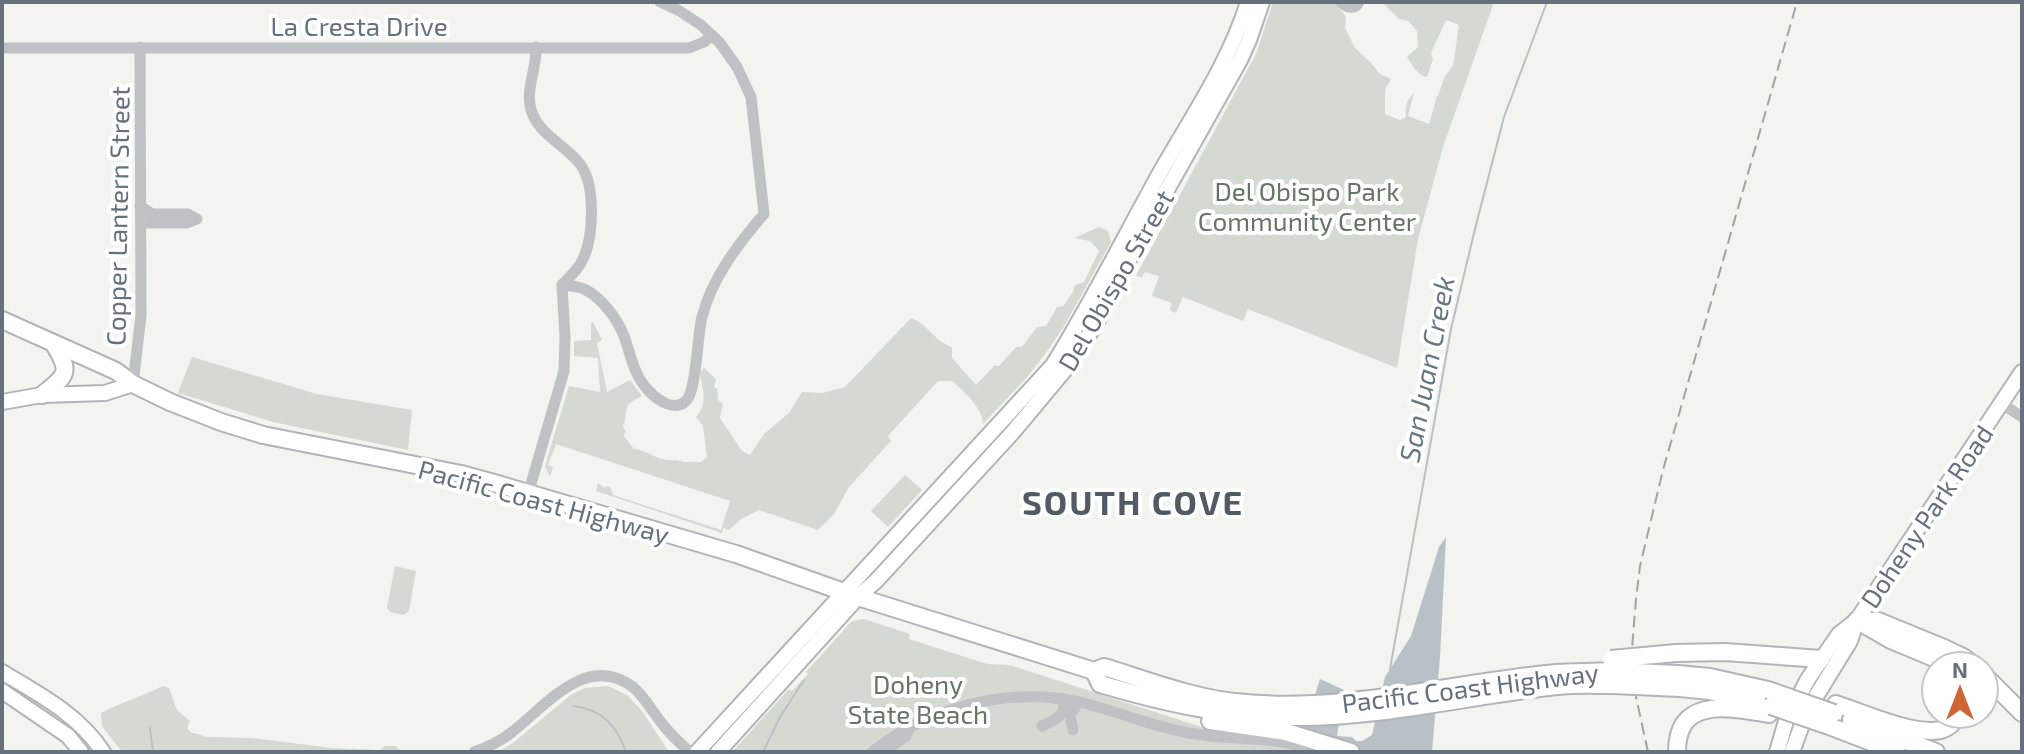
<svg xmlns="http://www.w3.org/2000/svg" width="2024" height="754" font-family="'Exo 2',sans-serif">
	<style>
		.green { fill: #d4dad1 }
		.water { fill: #b9c1c6 }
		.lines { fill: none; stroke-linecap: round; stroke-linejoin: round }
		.stream { stroke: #b9c1c6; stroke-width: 2 }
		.major-casing { stroke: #b2b5b8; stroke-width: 18 }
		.highway-casing { stroke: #b2b4b7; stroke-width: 20 }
		.minor { stroke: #bfc2c4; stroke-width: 11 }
		.major { stroke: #fff; stroke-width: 14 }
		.highway { stroke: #fff; stroke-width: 16 }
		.rail { stroke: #a0a4a9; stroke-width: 2; stroke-dasharray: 12 6; stroke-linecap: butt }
		.highway-bridge-casing { stroke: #b2b4b7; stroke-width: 20; stroke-linecap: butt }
		.highway-bridge { stroke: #fff; stroke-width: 16 }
		.labels { text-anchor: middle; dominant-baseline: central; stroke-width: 8; stroke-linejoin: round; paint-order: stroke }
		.street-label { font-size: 26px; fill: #66717d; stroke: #fff }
		.park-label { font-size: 26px; fill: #667564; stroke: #fff }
		.water-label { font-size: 28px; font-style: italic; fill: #667881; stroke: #fff }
		.district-label { font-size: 34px; font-weight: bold; letter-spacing: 2px; fill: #535a63; stroke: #fff }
	</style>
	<rect width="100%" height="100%" fill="#f3f3f0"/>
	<g class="green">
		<path d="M1273,2h62l11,15 -1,11 10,20 16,15 9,11 11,5 -6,11v24l15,6 6,-3c-1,-9 0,-17 8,-24l-6,23 21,8 8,-28h1l7,-20 8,-10 6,-41 -13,-5 -15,33 2,6 -6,18c-9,-1 -15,-12 -20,-20l11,-10 -1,-16 -9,-10 -9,-2 -17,-17h112l-51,145 -25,92 -21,129 -149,-59 -5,12 -60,-24 -7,16 -6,-3 2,-7 -20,-7 7,-20 -14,-4 -3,5 -6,-1 120,-222z"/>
		<path d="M1099,227l9,4 3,11 -48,86 -17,25 -18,23 -45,48c1,-14 -20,-34 -31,-43h-14l-50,55 3,5 -42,46 -15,27 -16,16 -59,-20 -18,9 -12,11 -6,-2 -1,5 -126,-42 2,-8 7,5 2,-2 3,1 3,8 108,35 9,-29 -174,-57 -8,21 5,2 -3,9 -1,-1 -4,-9 24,-80 31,6 -2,-34 -24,-2v-15l17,-1v-17l2,-1 9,18 -5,3 10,49 23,-12 12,16c-17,9 -14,6 -17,24 -2,10 -4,2 1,12l-3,3 11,14c11,1 17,7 28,10 8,2 14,0 22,3h17l6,-5 -4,-31 -7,-9c12,-13 7,-27 4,-44l4,-6 12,13 -2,7 3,2 1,11 5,4 -3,14 22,33 8,4 14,-21 25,-21 13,-21 20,1 23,-6 66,-69c17,6 24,24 41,29v11l24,27 19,-20 4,1 17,-19h6l15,-20 9,-1 11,-19 6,-1 10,-14 2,-7 9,-3 15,-31 -9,-10 -16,-3z"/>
		<path d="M192,357l125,37 95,16 -4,40 -135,-28 -95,-29z"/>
		<path d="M905,475l17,15 -34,37 -17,-16z"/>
		<path d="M395,566l21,5 -7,40 -6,4 -13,-3 -3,-4z"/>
		<path d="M864,619l46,15 -1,5 78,25 23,1 207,67 116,20h-601l57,-63 3,2 16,-17 -2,-2 46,-51z"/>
		<path d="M163,686l6,2 8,22 13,11 -3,7 3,4 17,5 46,1 79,10 48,2 5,-4h11l6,6h-280l-20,-26 -1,-13c20,-11 41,-16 62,-27z"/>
		<path d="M608,686l19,9 15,16 27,41h-171l15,-9 59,-49 13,-6z"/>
	</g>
	<path class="water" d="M1446,537l-6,120 -8,95h-135l23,-73 24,11 -7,46 15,1 4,4h6l10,-6 13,-58 26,-41 28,-89z"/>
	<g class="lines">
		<g class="stream">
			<path d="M1390,669l61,-340 24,-100 29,-112 43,-115"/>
			<path d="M573,706c29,3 44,20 53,46"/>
			<path d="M150,728l3,24"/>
			<path d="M763,752l17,-35 24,-37"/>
		</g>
		<g class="major-casing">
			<g id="major">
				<path d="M2,402l40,-7 63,-2 28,-9"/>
				<path d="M2,672c37,22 77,43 101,80"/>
				<path d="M2,691l66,45 13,16"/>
				<path d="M697,752l356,-387c39,-63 72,-129 108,-194 31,-54 69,-110 87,-169"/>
				<path d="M718,752l140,-155 19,-17 136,-148 56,-67 28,-43 44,-86 99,-176 9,-20 13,-38"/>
				<path d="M1777,752l9,-31 22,-42 31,-45 18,-14"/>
				<path d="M1792,752l15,-41 43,-70 7,-21 165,-248"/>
			</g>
		</g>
		<g class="highway-casing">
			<g id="highway">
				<path d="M2,320l114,51 17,13 37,18 51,20 42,13 198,39 33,9 242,71 122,43 236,74 10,-4c43,13 86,30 130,35 110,12 214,-19 322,-29 18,-1 37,-1 55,-2"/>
				<path d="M42,395c25,-20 30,-22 11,-52"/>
				<path d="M1857,620l21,1 66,27 19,9 12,9"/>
				<path d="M1865,625l26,15 48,20 7,6"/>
				<path d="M1676,653l49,-1 96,7"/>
				<path d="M1094,671l6,13c65,19 130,34 198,33 87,0 174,-22 260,-31 18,-2 37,-1 55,-1"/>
				<path d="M1678,674l32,3 58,13"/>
				<path d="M1984,675l38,38"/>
				<path d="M1680,688l30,3 54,14"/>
				<path d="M1836,704c27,9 78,32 105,26 9,-3 14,-9 19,-16"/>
				<path d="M1851,720l85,32"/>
				<path d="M1210,721l76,11 65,20"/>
				<path d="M1829,726l68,26"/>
				<path d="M1677,752c0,-57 54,-44 92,-38"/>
			</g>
		</g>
		<g class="minor">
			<path d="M1341,2c5,6 14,8 18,0"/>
			<path d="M2,48h687l15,-6 8,-7"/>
			<path d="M140,206l12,8h36l9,5 -10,4h-46"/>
			<path d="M562,285c8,1 17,1 24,5 16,8 32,30 38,46 7,20 10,40 25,55 8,9 26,21 37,10 11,-11 11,-66 16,-84 10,-39 36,-73 62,-103l-13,-117 -14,-30 -17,-24 -19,-18 -23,-15 -18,-8"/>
			<path d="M133,384l8,-69 -1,-268"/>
			<path d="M2001,403l21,14"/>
			<path d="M528,494l36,-123 1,-34 -3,-52c6,-7 16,-15 20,-24 12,-23 14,-76 -2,-97 -14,-18 -38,-28 -47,-49 -10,-22 4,-45 3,-68"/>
			<path d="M1042,726c13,-6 25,-11 22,-27"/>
			<path d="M1073,730l-3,-16 7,-9"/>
			<path d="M474,752c14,-5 27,-11 38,-20 34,-26 74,-80 121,-45 13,11 20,26 31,39 7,9 17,18 26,26"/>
			<path d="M872,752c56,-44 135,-66 207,-50 35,8 69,23 105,30 34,7 70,5 104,11 10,2 19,6 29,9"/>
			<path d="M884,752l22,-16 3,-8"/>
		</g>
		<use href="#major" class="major"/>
		<use href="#highway" class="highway"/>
		<path class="rail" d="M1648,752l-12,-55 -4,-48 4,-50 4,-33 23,-96 134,-468"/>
		<g class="highway-bridge-casing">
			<g id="highway-bridge">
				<path d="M1611,659l65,-6"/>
				<path d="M1611,671l67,3"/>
				<path d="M1613,685l67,3"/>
				<path d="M1768,690l66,23"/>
				<path d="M1771,706l58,20"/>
			</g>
		</g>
		<use href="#highway-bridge" class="highway-bridge"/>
	</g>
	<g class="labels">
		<g class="street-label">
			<text x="359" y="25">La Cresta Drive</text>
			<text transform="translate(117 216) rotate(-89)">Copper Lantern Street</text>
			<text transform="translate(1115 280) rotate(-60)">Del Obispo Street</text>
			<text transform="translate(544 501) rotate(15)">Pacific Coast Highway</text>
			<text transform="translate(1926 516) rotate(-56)">Doheny Park Road</text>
			<text transform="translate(1470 687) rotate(-7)">Pacific Coast Highway</text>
		</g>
		<g class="park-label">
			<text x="1307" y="190">Del Obispo Park<tspan x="1307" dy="30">Community Center</tspan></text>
			<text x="918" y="683">Doheny<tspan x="918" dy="30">State Beach</tspan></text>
		</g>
		<g class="water-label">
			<text transform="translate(1426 369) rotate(-79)">San Juan Creek</text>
		</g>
		<g class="district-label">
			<text x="1133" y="501">SOUTH COVE</text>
		</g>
	</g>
	<rect width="2024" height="754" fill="none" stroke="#66717d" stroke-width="8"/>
	<g transform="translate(1960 690)"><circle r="38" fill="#ffffff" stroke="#c2c6cb" stroke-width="2"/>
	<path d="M0-6L14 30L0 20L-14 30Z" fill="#ce6535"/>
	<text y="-12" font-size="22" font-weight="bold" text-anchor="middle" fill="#66717d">N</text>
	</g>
</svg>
